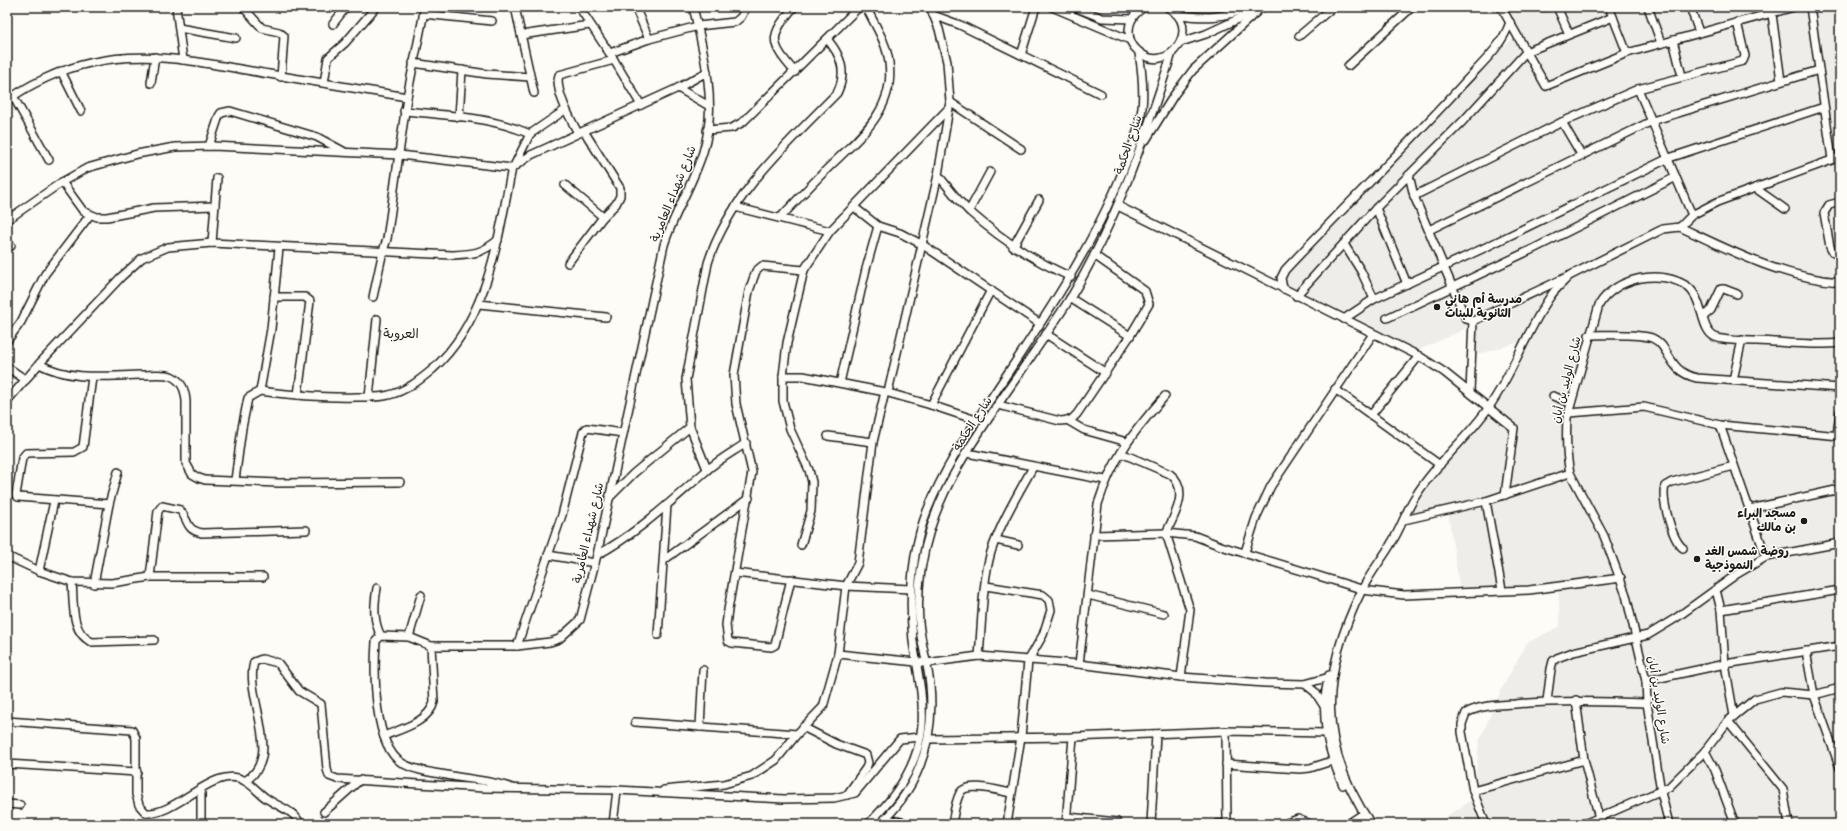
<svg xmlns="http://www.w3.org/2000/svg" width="1847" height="831" font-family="Mynerve,'Playpen Sans Arabic',sans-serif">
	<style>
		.built { fill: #eeede9 }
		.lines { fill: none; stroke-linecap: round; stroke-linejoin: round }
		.minor-casing { stroke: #1c1c1c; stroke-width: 10 }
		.minor { stroke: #fdfcf7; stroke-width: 7 }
		.poi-dot { fill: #1c1c1c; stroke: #fdfcf7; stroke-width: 1.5 }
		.labels { text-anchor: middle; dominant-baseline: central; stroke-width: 3; stroke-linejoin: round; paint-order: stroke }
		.street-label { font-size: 12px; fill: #1c1c1c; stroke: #fdfcf7 }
		.poi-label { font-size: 12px; font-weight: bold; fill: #1c1c1c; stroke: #fdfcf7; text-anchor: start }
		.neighbourhood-label { font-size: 13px; fill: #1c1c1c; stroke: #fdfcf7 }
	</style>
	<rect width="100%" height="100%" fill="#fdfcf7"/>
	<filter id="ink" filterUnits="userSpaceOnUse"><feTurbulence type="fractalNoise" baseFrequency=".025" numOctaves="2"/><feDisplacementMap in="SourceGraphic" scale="8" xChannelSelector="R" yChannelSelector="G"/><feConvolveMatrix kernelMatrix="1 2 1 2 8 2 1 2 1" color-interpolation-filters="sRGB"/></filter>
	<g filter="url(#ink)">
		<path class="built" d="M1501,7h339v817h-399l2,-5 31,-21 5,-56 22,-52 26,-47 33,-17 -2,-45 -98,10 -12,-78h-42l90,-120 24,-51 -51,15 -2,-29 -52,24 -143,-69 244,-248z"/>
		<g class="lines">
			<g class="minor-casing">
				<g id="minor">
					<path d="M176,7l7,53"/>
					<path d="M243,7l19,21 17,4 5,4 -3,41"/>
					<path d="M515,7l19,86"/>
					<path d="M579,7l35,53 27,45"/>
					<path d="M635,7l14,32"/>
					<path d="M794,7c-25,29 -25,36 1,65"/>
					<path d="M1052,7l78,33"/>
					<path d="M1074,7l28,11 30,1"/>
					<path d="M1145,7c-10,5 -16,13 -16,25 0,7 3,14 9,19 29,27 67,-25 29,-44"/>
					<path d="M1501,7l45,79 81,-33 167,-46"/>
					<path d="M1539,7h9"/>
					<path d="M1557,7l12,27"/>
					<path d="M1609,7l18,46"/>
					<path d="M1648,7l13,36"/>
					<path d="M1690,7l9,25"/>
					<path d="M1771,7l10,74"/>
					<path d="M1810,7l22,152"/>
					<path d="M423,14l69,7"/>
					<path d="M1176,14c27,5 49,4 74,-7"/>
					<path d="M933,15l27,10 141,69"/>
					<path d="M333,24l13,-17"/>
					<path d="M179,28l57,10"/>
					<path d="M521,35l69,-10"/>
					<path d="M1299,36l34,-29"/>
					<path d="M1673,40l9,36"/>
					<path d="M1181,42l25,-8 43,-20"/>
					<path d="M610,53l39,-14 49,-13 37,-4 6,-5 5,-10"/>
					<path d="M1021,55l15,-48"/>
					<path d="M413,63l74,11 43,3"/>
					<path d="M1348,66l64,-59"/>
					<path d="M61,71l20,40"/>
					<path d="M151,83l4,-26"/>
					<path d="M324,83l4,-25 17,-15 31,-36"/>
					<path d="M678,88l31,18"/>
					<path d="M1638,89l54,126"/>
					<path d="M13,96l36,64"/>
					<path d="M7,101c12,-10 26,-17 39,-23 77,-36 144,-17 223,-4 46,8 92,15 138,23"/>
					<path d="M950,102l71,47"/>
					<path d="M404,111c42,4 87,6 126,23"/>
					<path d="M459,117l3,-47"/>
					<path d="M1562,122l20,34"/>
					<path d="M707,130l25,-2 11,-6 116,-115"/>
					<path d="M578,133c-7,-13 -24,-43 -19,-58l55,-15"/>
					<path d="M1146,140l28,-45 19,-25 69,-63"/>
					<path d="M209,146l10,-30 2,-3 9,-2 87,26 26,14"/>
					<path d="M514,166l16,-32 35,-24"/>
					<path d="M938,175c10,12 20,26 32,37 32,28 62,48 101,65"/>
					<path d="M1409,175l5,21 52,123 7,2 96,-45 94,-47 17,-2c51,24 103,51 160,55"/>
					<path d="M62,182l21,29 14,6h10l47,-9 61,-2"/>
					<path d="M565,185l38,32"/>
					<path d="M1755,188l30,21"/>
					<path d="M1414,196l148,-74 76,-33 105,-28 2,-5 -8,-34"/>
					<path d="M1840,202l-11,3 -5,8 6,34 2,4 8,4"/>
					<path d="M1118,206l301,150 25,16 70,56 -9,67"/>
					<path d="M735,207l95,24"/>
					<path d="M854,207l24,19 22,7 23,12 116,78"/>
					<path d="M1376,208l31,76"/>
					<path d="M969,211l21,-39"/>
					<path d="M780,218c15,-16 30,-32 45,-47 30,-30 71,-59 64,-108 -2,-20 -14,-38 -23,-56"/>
					<path d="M7,220l55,-38 25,-14 50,-14 38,-7 38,-1 187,9 112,13"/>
					<path d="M1680,227l12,-12 25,-13 123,-45"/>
					<path d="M1429,230l223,-109 167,-51"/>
					<path d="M7,241l4,5"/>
					<path d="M212,243l5,-65"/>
					<path d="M1344,244l17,27 13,28"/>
					<path d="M1013,247l26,-47"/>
					<path d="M568,263l35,-46 13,-13 4,-8v-8l-36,-57"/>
					<path d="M1283,289l-2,-11 4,-8c58,-62 120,-122 177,-185 17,-19 40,-38 48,-63"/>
					<path d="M1296,296l80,-88 87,-87 63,-69 87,-35"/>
					<path d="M274,297h31l5,4 -12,94"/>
					<path d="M373,297l10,-46 4,-12 20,-142 18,-90"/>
					<path d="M1070,298l60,38"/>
					<path d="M479,304l127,13"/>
					<path d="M1703,317l8,-7 10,-21h3l13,5"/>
					<path d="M1387,318l148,-70 141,-71"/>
					<path d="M1344,319l30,-20 110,-51 185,-90 155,-51"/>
					<path d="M1046,334l60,39"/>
					<path d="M1589,335c16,0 50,-2 63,3 19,8 14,33 45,40l143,10"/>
					<path d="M7,341l14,-19 24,-48 45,-59"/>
					<path d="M39,364c33,17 65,12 102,11 9,0 22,-2 30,1 11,5 14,14 15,25v62l6,11 7,4 6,2 73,3 122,-1"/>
					<path d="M7,367l19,13"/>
					<path d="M783,376h20l82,16 46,13 45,15"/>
					<path d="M92,377l-9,70 -9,5 -48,1 -4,5 -6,37 2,2 91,7"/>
					<path d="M1733,380l9,-40"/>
					<path d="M840,383l26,-114 12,-43"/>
					<path d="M1335,389l105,76"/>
					<path d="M260,391c32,4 64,7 96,6 11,0 23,1 33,-2 17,-4 31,-15 44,-26 56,-51 65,-131 79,-201l19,-13 147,-67 29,-16"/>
					<path d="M888,392l50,-217 12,-73 -3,-40 -8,-33 -9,-22"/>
					<path d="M1470,392l3,-71"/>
					<path d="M1553,396l18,7"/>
					<path d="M369,397l8,-78"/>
					<path d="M7,401l32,-37 82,-87 21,-19 26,-11 44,-4 240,12c21,-1 29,-1 46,-15"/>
					<path d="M931,405l60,-115"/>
					<path d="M998,405l62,16 11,-1 6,-6 53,-78 19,-32 -4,-13 -51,-36"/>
					<path d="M1569,413l75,-6 76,18 120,11"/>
					<path d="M1371,415l48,-59"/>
					<path d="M1067,420l17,10 43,12"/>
					<path d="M1720,425l46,132"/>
					<path d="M1837,435l3,-23"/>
					<path d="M828,436l45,6"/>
					<path d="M967,453l138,27"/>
					<path d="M1121,453l49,21c20,15 5,41 -4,59l24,77 -9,67"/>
					<path d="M707,469l-17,-42 -4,-48 22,-116c22,-69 80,-120 129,-170 10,-20 5,-37 -10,-54"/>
					<path d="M235,480l7,-52 6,-30 12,-7 11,-62 8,-81"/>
					<path d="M609,498l25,-25 56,-46"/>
					<path d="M1486,501l16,89"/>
					<path d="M1750,509l90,-20"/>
					<path d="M1404,520l82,-19 84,-28"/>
					<path d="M1094,535l72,-2 29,3 26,10 137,42"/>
					<path d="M996,540l22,5"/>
					<path d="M801,545l10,-34 1,-29 -3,-12 -19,-41 -7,-28v-25l4,-33 17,-73 26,-39 118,-122"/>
					<path d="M1683,548c-11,-8 -22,-49 -18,-62l7,-4 62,-16"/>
					<path d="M1245,552l11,-34 15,-32 102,-152"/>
					<path d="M548,555l47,8"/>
					<path d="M597,555c41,-22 74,-54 109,-84 12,-11 27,-19 40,-28"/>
					<path d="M7,556l32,15 33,11 40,1 38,-6h113"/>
					<path d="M664,560l85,-62"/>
					<path d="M39,571l15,-70"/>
					<path d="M735,573l111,13 65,3"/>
					<path d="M150,577l8,-66 4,-5 18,4c10,11 4,19 22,23l104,-3"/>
					<path d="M791,579l-16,66 -4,2 -39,-4 -4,-2 -2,-16 2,-15 24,-138 -16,-68 -2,-29 15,-84 7,-20 6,-5 42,4"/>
					<path d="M72,582c2,20 -2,51 20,60l62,-2"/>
					<path d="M94,584l15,-80 9,-32"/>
					<path d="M986,586l57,9 6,5 2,10 -8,25 -15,26 -7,76 -14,87"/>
					<path d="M377,588c-3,17 -4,33 4,48"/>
					<path d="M1362,590l42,5 125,-5 92,-12"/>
					<path d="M1716,590l5,20 4,54 9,52"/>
					<path d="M1088,595l76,19"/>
					<path d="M1721,610l119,-20"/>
					<path d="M658,635l9,-130"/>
					<path d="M409,637l12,-42"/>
					<path d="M517,646l45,-131 21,-83 4,-4 36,5"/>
					<path d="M1806,651l8,44 26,73"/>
					<path d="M838,654l88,9 53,-7 100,8 102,13 84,6 40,1 28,-8"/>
					<path d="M979,656c3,-33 3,-73 12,-104 10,-30 27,-58 42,-85"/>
					<path d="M1079,664l19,-160c14,-45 36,-73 67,-108"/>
					<path d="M1329,675c-10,39 -2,74 14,110"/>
					<path d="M1646,681l79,-17 115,-18"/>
					<path d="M1305,684l10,8 9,14"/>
					<path d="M1576,700l8,60 15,58"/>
					<path d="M1547,701l4,-32 2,-8 4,-3 16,-6 75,-17 28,-17 61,-44 29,-17 74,-14"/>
					<path d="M7,721l125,9 4,8v56l3,11 7,8c31,3 69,-50 99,-32 9,5 15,14 24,19 10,7 26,11 31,24"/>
					<path d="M1728,721l55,68 6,35"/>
					<path d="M635,722l162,12"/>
					<path d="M700,727l3,-57"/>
					<path d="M803,727l33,17 30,11 2,8 -2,5 -19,27"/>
					<path d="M1226,731l1,92"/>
					<path d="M384,736c17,-7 45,-14 50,-34l-3,-56"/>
					<path d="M930,739l143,-2 153,-6 99,2"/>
					<path d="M1705,751l10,19 20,54"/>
					<path d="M7,764l130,8"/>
					<path d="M1226,764l74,5 10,-1 22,-7"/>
					<path d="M245,781c40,-24 -1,-84 9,-119l8,-3 16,4 21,28 22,13 6,65 2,7 8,3 147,9 133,2 167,9 50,-1 21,-5 45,-54 20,-2"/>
					<path d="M512,788c-20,-8 -40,-8 -60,-12 -16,-3 -37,-5 -50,-13 -29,-18 -28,-91 -26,-122l5,-5 28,1 22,9h86l33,-4 9,-3 21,-19 17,-65 67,-310c10,-32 29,-61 39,-93 15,-46 1,-100 -10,-145"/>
					<path d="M664,790l60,-6 28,-8 24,-16 21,-26 26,-27 15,-53 8,-68 12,-23 15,-121 12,-50"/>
					<path d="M1473,791l111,-31"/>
					<path d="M7,804l13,1"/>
					<path d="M324,812l36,-32"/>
					<path d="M1068,817l49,5"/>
					<path d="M885,819l27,5"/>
					<path d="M201,824v-35"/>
					<path d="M613,824l4,-34"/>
					<path d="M868,824c27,-26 51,-60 54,-99 2,-29 -5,-56 -9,-84 -4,-44 -2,-89 14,-130 16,-40 39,-75 63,-111 44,-67 91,-134 124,-208 11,-26 24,-55 28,-84 2,-18 0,-37 -3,-55"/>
					<path d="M880,824c40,-38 55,-84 50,-139 -2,-21 -9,-41 -11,-63 -2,-31 2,-63 11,-92 14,-47 42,-87 69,-127 24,-35 49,-70 72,-106 46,-76 74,-160 101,-244"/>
					<path d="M952,824c2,-10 3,-22 8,-31 6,-12 40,-2 51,0"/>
					<path d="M1066,824l7,-87"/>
					<path d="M1151,824l5,-90"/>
					<path d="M1217,824h21"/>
					<path d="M1284,824l14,-5 12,5"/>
					<path d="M1348,824l12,-8"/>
					<path d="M1371,824c-54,-79 -51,-150 -9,-234 8,-17 21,-32 30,-48 9,-14 14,-31 23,-45 20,-33 52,-58 74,-90 24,-34 37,-75 61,-110 5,-8 13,-14 19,-21"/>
					<path d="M1486,824l-13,-33 -11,-59v-8l4,-11c15,-8 32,-8 49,-9 44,-4 88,-3 132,-1"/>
					<path d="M1584,824l85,-37 36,-36 23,-30 27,-22 26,-7 33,3 26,-7"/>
					<path d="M1669,824l-8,-32 -14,-89 -1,-22 -20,-86 -22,-59 -34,-63c-4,-19 -4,-36 -3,-55l32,-113c16,-28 63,-37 89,-18 16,13 12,43 27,50 12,5 30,3 42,4 28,1 56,5 83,2"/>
				</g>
			</g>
			<use href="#minor" class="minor"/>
		</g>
	</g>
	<g class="poi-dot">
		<circle cx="1437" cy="307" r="4"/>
		<circle cx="1804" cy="521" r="4"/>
		<circle cx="1697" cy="559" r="4"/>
	</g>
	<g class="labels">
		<g class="street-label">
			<text transform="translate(1129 145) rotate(-71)">شارع الحكمة</text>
			<text transform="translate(674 194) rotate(-68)">شارع شهداء العامرية</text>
			<text transform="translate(1567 380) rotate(-76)">شارع الوليد بن أبان</text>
			<text transform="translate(973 424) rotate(-57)">شارع الحكمة</text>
			<text transform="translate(589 533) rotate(-77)">شارع شهداء العامرية</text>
			<text transform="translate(1658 700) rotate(81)">شارع الوليد بن أبان</text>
		</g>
		<g class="poi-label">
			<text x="1445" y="300">مدرسة أم هاني<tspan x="1445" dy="14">الثانوية للبنات</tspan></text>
			<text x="1796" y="514" text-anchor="end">مسجد البراء<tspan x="1796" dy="14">بن مالك</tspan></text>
			<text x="1705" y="552">روضة شمس الغد<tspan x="1705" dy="14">النموذجية</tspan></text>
		</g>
		<g class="neighbourhood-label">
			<text x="401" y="334">العروبة</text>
		</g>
	</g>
	<rect width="1847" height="831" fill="none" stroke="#fdfcf7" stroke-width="24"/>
	<rect x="12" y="12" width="1823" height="807" fill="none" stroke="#1c1c1c" stroke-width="1.5" filter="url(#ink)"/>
</svg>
